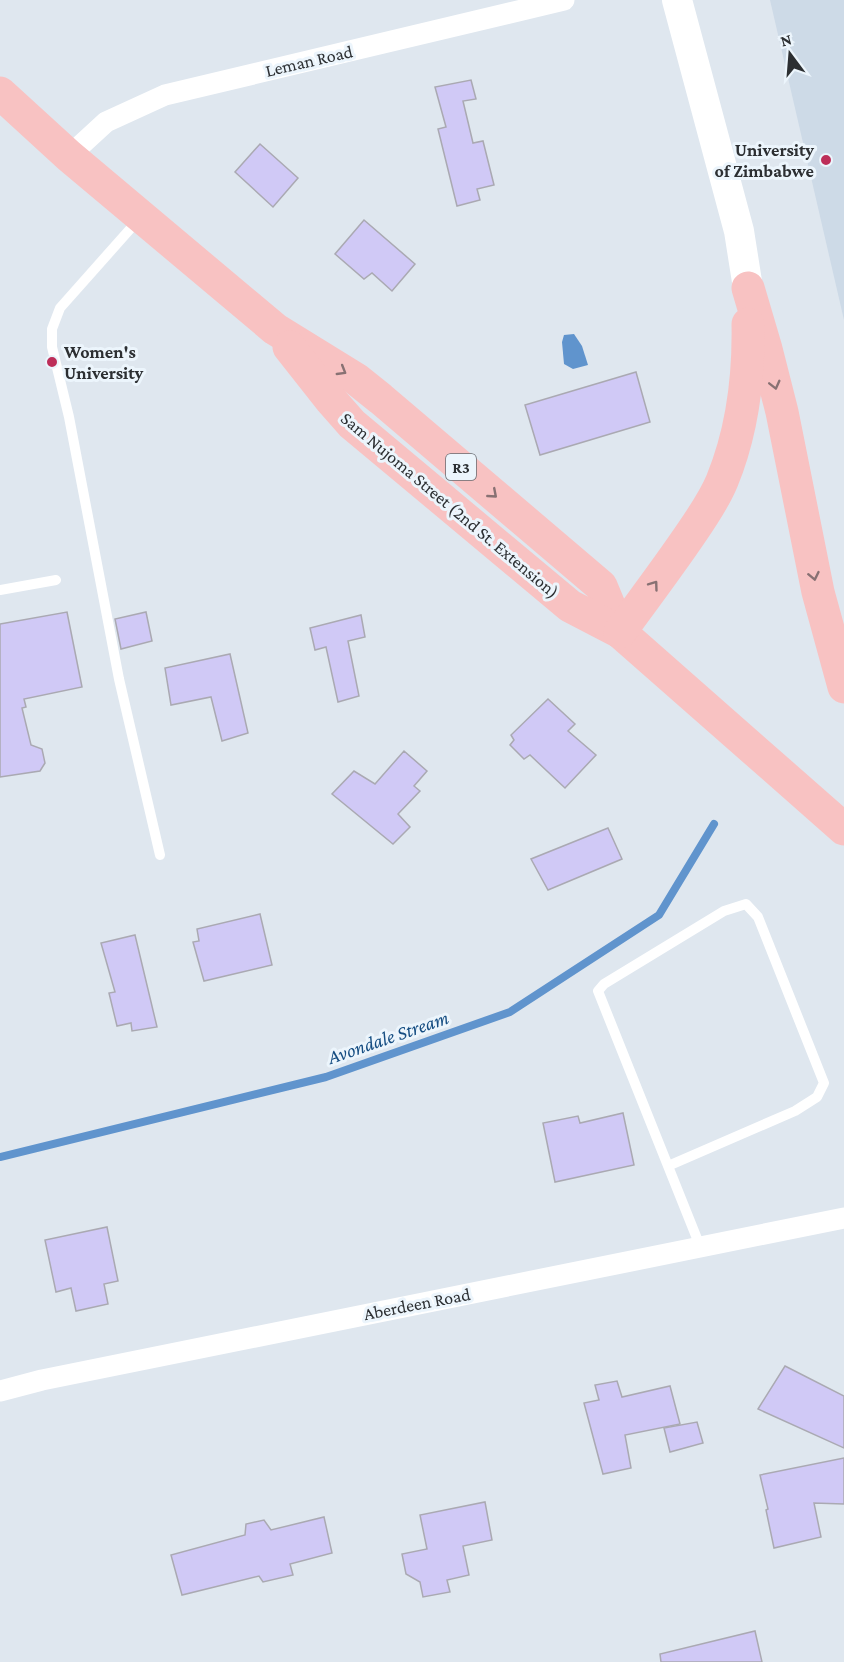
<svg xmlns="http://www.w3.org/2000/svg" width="844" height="1662" font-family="'Crimson Pro',serif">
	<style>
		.built { fill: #cddae7 }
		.water { fill: #6094cd }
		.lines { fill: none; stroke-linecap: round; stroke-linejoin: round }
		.stream { stroke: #6094cd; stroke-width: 8 }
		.building { fill: #d0c9f6; stroke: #aaa9b2; stroke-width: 1.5 }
		.lane { stroke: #fff; stroke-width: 10 }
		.street { stroke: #fff; stroke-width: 21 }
		.secondary { stroke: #fff; stroke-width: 30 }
		.highway { stroke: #f8c2c2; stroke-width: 33 }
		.oneway { stroke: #887173 }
		.poi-dot { fill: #bd2e59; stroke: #ecf5fc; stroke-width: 2 }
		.labels { text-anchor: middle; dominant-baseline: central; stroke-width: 6; stroke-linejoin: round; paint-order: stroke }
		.shield { fill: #ecf5fc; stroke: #666a6f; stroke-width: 1.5 }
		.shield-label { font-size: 16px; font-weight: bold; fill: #2c2f32 }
		.street-label { font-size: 18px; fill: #2c2f32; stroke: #ecf5fc }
		.poi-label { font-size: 18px; font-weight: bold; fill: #2c2f32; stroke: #ecf5fc; text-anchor: end }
		.water-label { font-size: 20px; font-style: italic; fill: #154d82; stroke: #ecf5fc }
	</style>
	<rect width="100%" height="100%" fill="#dfe7ef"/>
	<path class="built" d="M770,0h74v320z"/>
	<path class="water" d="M574,334l8,12 6,19 -15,4 -9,-5 -2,-22 2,-7z"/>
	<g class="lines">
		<path class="stream" d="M0,1157l326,-80 184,-65 149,-97 55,-91"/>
	</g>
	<g class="building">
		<path d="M471,80l5,19 -13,2 10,42 10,-2 11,44 -17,4 3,11 -23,6 -19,-77 8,-2 -11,-40z"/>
		<path d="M260,144l38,34 -25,29 -38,-35z"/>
		<path d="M364,220l51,44 -23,27 -20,-18 -8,6 -29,-25z"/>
		<path d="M636,372l14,50 -110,33 -15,-50z"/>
		<path d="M67,612l15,75 -58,12 2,8 -4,1 9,37 11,4 3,14 -5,8 -40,6v-153z"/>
		<path d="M146,612l6,29 -31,8 -6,-30z"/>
		<path d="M361,615l4,22 -17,4 11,55 -21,6 -12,-55 -11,3 -5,-22z"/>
		<path d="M230,654l18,79 -26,8 -11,-44 -40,8 -6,-37z"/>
		<path d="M548,699l27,25 -7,7 28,24 -31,33 -35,-33 -6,4 -14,-14 4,-5 -3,-5z"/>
		<path d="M404,751l23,20 -13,15 6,5 -22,23 12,13 -17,17 -61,-50 22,-23 21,13z"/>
		<path d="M608,828l14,31 -74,31 -17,-31z"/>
		<path d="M260,914l12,51 -68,16 -11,-39 6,-1 -2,-12z"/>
		<path d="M135,935l22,92 -25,4 -1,-8 -14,3 -8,-33 6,-1 -14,-49z"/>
		<path d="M623,1113l11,52 -79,17 -12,-59 35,-7 2,7z"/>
		<path d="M107,1227l11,54 -14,3 4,20 -32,7 -5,-23 -15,4 -11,-52z"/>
		<path d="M785,1366l59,30v52l-86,-39z"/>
		<path d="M617,1381l5,16 48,-11 10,38 -55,11 6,33 -28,6 -19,-71 15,-3 -4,-15z"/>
		<path d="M697,1422l6,21 -33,9 -6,-24z"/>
		<path d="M844,1458v46l-30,-1 7,34 -47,11 -8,-38 2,-1 -8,-34z"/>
		<path d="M485,1502l7,38 -29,6 6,29 -22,5 3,12 -27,5 -3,-15 -14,-8 -4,-20 25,-5 -7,-34z"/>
		<path d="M324,1517l8,36 -42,11 3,11 -30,7 -4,-6 -77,19 -11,-40 74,-20 1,-11 18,-4 7,10z"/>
		<path d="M755,1631l7,31h-101l-1,-8z"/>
	</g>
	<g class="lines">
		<g class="lane">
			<path d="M139,219l-79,89 -8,21v18l17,70 50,262 41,176"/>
			<path d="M0,590l56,-10"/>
			<path d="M668,1166l127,-55 22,-14 7,-14 -66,-166 -12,-13 -22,7 -120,73 -6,7 102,255"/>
		</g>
		<g class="street">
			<path d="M69,156l37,-34 59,-27 399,-95"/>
			<path d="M0,1391l42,-11 802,-162"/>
		</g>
		<path class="secondary" d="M677,0l62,231 9,57"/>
		<g class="highway">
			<path d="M0,93l69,63 206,173 81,50 25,20 220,187 19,46"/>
			<path d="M748,288l18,61 16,63 36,180 26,95"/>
			<path d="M289,347l41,52 22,25 218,182 50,26 224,197"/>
			<path d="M620,632c24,-33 49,-66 72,-100 11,-16 23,-34 30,-51 21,-51 27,-103 26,-157"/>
		</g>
	</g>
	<defs><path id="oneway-chevron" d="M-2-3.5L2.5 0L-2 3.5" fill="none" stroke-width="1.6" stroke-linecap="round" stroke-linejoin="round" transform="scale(1.5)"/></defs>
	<g class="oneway">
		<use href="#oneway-chevron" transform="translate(342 371) rotate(31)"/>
		<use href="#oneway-chevron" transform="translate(775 385) rotate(76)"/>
		<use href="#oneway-chevron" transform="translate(493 494) rotate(41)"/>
		<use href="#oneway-chevron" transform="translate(814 576) rotate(78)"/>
		<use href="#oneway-chevron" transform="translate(654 585) rotate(-54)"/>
	</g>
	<g class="poi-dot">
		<circle cx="826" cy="160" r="6"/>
		<circle cx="52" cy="362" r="6"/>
	</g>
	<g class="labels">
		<rect class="shield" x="446" y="454" width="30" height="26" rx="4.5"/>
		<g class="shield-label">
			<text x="461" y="467">R3</text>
		</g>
		<g class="street-label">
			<text transform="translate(309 61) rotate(-13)">Leman Road</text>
			<text transform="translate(450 505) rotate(40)">Sam Nujoma Street (2nd St. Extension)</text>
			<text transform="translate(417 1304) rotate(-11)">Aberdeen Road</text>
		</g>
		<g class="poi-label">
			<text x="814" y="150">University<tspan x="814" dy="21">of Zimbabwe</tspan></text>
			<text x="64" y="352" text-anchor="start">Women's<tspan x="64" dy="21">University</tspan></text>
		</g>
		<g class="water-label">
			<text transform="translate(388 1037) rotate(-19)">Avondale Stream</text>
		</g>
	</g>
	<g transform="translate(790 54) rotate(344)" stroke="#ecf5fc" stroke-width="4.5" paint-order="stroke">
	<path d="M0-4.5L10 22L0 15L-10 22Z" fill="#2c2f32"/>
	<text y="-9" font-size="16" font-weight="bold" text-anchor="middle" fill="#2c2f32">N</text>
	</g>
</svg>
